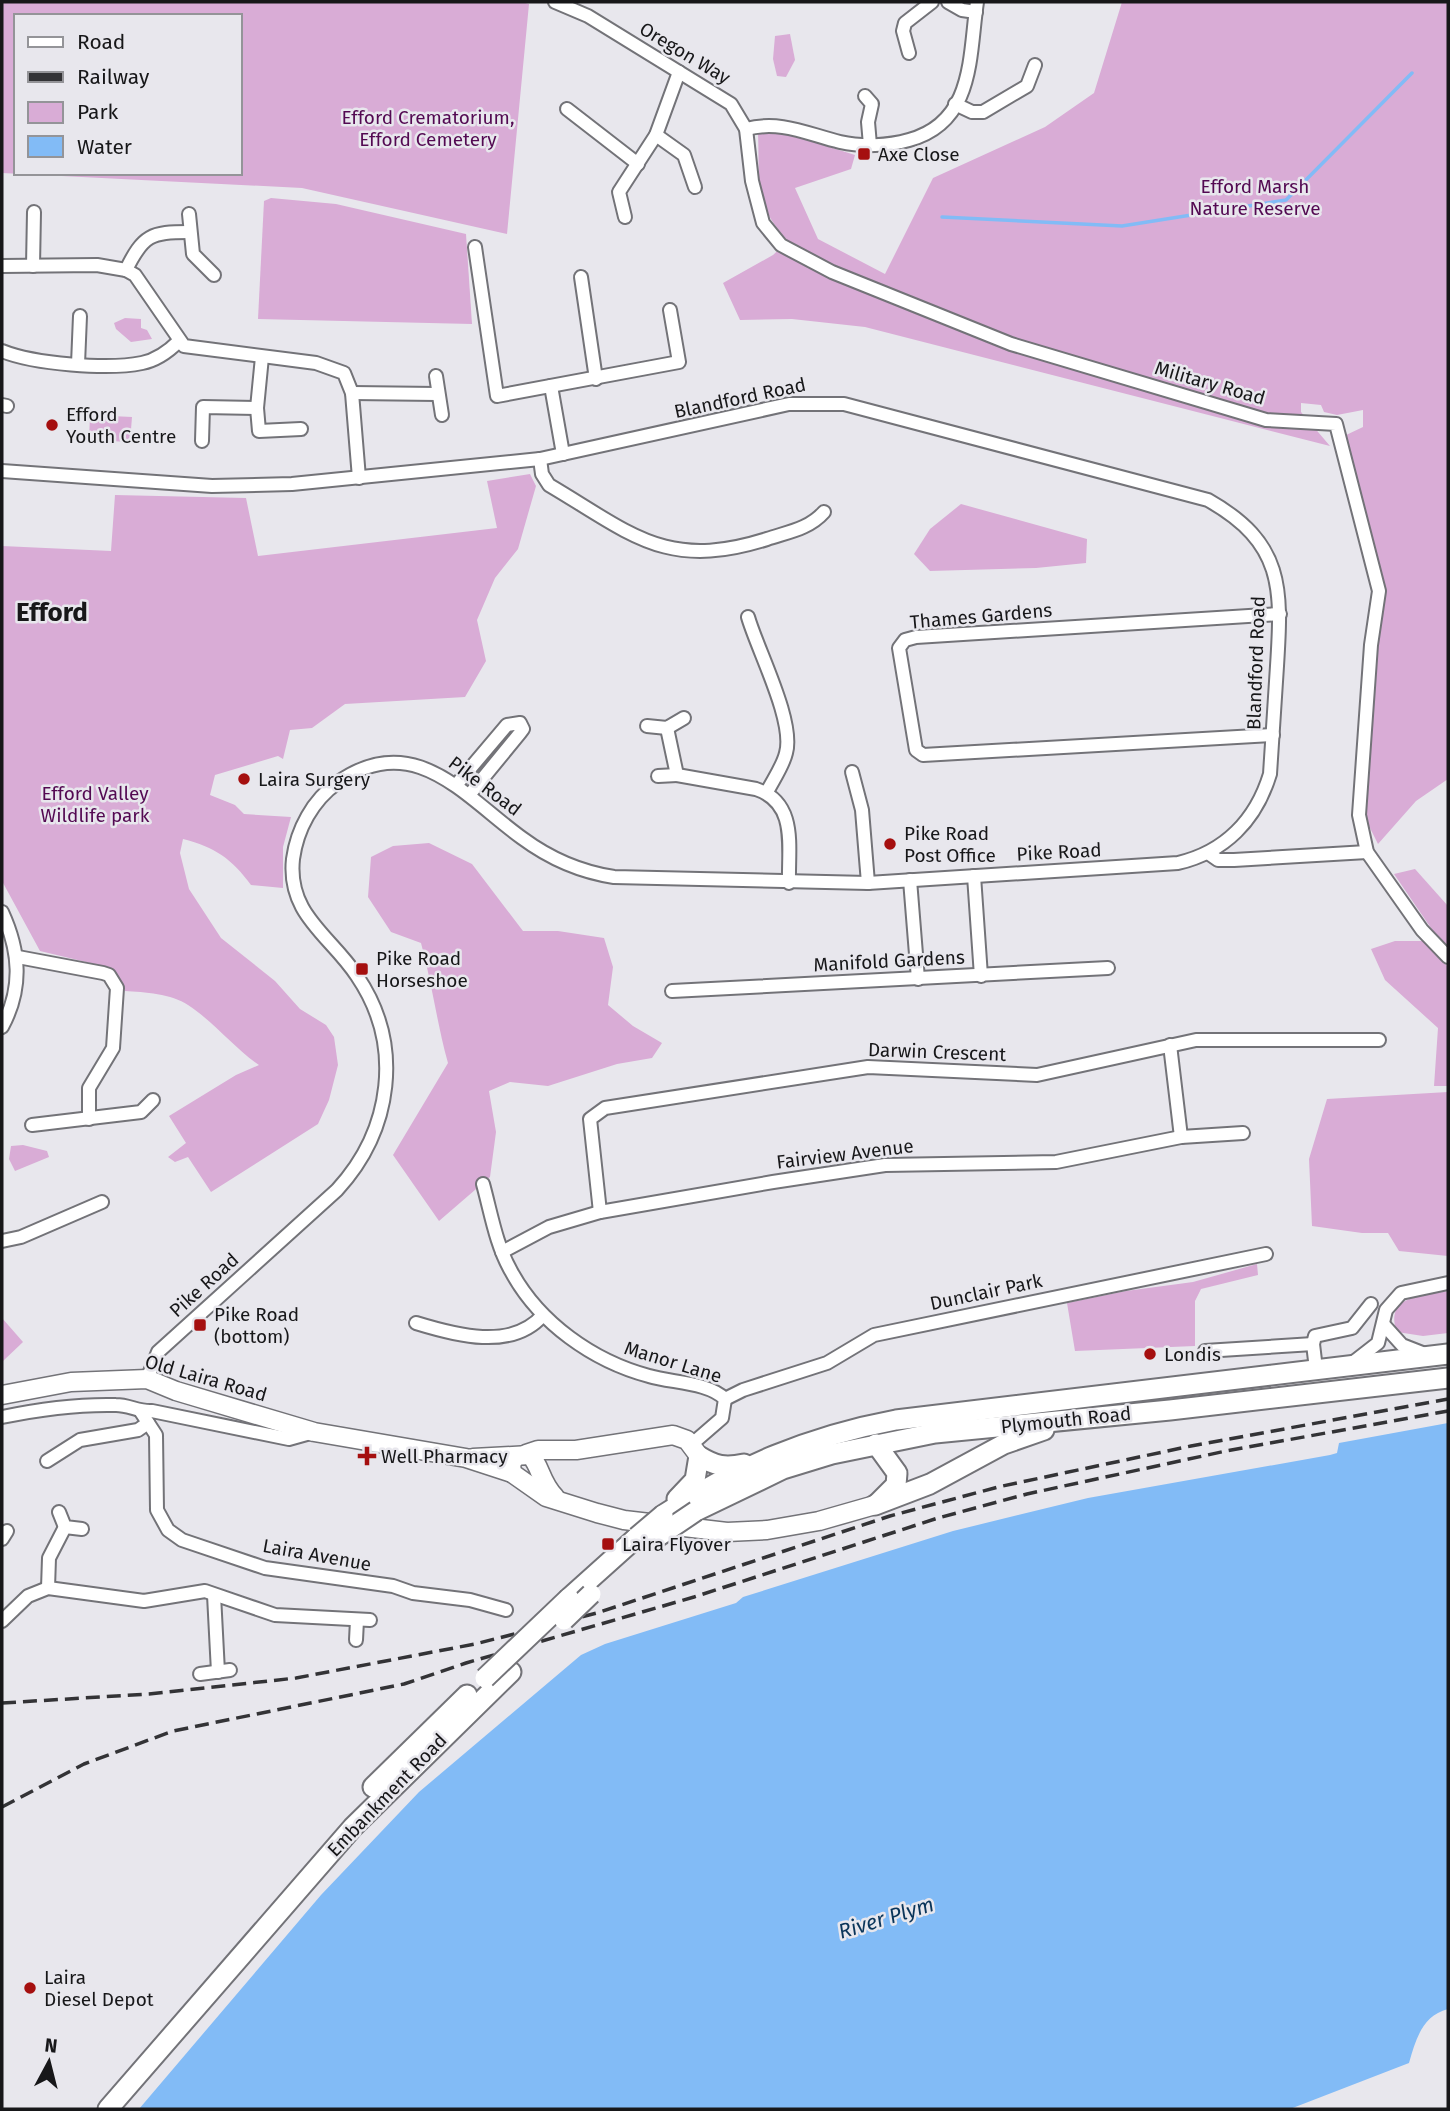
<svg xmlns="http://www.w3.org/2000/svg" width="1450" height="2111" font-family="'Fira Sans',sans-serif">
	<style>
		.green { fill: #d9acd6; fill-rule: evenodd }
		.water { fill: #82bbf6 }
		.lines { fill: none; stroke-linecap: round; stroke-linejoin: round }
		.stream { stroke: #82bbf6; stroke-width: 3.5 }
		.minor-casing { stroke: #737378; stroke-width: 16 }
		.secondary-casing { stroke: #737378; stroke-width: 21 }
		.primary-casing { stroke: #737378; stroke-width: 23 }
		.minor { stroke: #fff; stroke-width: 12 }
		.secondary { stroke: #fff; stroke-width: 18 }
		.primary { stroke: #fff; stroke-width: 19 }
		.rail { stroke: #333336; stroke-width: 3.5; stroke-dasharray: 14 7; stroke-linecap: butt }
		.primary-bridge-casing { stroke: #737378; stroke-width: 23; stroke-linecap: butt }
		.primary-bridge { stroke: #fff; stroke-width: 19 }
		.poi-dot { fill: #a50f0f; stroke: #e8e7ed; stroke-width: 2.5 }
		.labels { text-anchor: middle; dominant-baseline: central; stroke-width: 5; stroke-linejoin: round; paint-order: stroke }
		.street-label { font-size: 19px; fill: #171719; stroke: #e8e7ed }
		.park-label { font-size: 19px; fill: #530952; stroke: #e8e7ed }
		.poi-label { font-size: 19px; fill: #171719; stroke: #e8e7ed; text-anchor: start }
		.water-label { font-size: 21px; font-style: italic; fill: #0a355a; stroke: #e8e7ed }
		.district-label { font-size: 26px; font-weight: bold; fill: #171719; stroke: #e8e7ed }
	</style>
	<rect width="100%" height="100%" fill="#e8e7ed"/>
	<g class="green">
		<path d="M2,2h520l7,2 -22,230 -205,-46 -300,-15zM16,16h224v157h-224z"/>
		<path d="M1122,2h326v777l-32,22 -38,43 -15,-30 11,-165 8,-58 -38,-155 19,-9v-17l-26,5 -13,-3 -3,-7 -20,-2v9l29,34 -465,-119 -73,-8 -52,1 -17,-37 50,-28 15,-14c-35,-37 -28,-60 -30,-108h27l70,22 -4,14 -56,19 23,51 67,35 48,-96 112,-51 49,-34z"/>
		<path d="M790,34l5,26 -9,17 -9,-1 -4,-17 2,-23z"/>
		<path d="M271,198l65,6 130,30 6,90 -214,-5 6,-118z"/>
		<path d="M125,318l16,1v9l6,2 5,9 -21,3 -15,-13 -2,-6z"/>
		<path d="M90,415l42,2 -2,25 -41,-2z"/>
		<path d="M530,474l6,12 -18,63 -23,29 -18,42 9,41 -21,36 -120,7 -33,24 -22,2 -7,29 -5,-3 -63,19 -5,20 25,10 9,9 47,3 -8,30v41l-32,-3c-19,-26 -36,-38 -68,-46l-3,14 9,36 32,49 54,43 25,28 26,16 8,12 4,28 -9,35 -11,24 -107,68 -23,-35 -13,5 -7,-5 18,-14 -17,-27 67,-41 23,-10c-25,-17 -45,-43 -71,-60 -16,-11 -44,-13 -63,-14l-7,-15 -11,-9 -67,-16 -38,-70v-335l109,5 4,-56 131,3 12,58 239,-28 -10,-47z"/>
		<path d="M961,504l126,35 -1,24 -50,5 -106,3 -16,-17 16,-25z"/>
		<path d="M429,843l43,21 51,67h35l46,7 9,29 -5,38 25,21 29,17 -10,15 -35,6 -69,22 -38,-4 -21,9 7,41 -6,45 -51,44 -46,-66 55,-92c-11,-39 -16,-80 -27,-120l-30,-11 -23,-35 3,-40 22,-11z"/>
		<path d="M1415,869l33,37v42l-15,-17 -39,-57z"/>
		<path d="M1395,941h31l22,26v119h-14l4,-58 -53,-48 -14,-31z"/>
		<path d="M1448,1092v164l-49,-5 -11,-18h-26l-50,-7 -3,-67 18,-60z"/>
		<path d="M23,1145l24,6 2,6 -34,14 -6,-12 2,-13z"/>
		<path d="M1257,1264l1,11 -57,14 -6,12v45l-120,5 -8,-48 59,-12 67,-9z"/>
		<path d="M1448,1291v42l-25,3 -26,-4c-13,-37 26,-36 51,-41z"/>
		<path d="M2,1318l21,24 -21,20z"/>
	</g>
	<path class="water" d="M1448,1423v586c-26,7 -32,30 -39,54l-119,46h-1151l182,-214 98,-103 162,-137 24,-11 131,-41 7,-6 210,-66 135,-33 242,-43 7,-2 2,-10z"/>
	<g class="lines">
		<path class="stream" d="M942,217l180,9 164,-26 126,-127"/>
		<g class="minor-casing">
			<g id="minor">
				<path d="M555,2l33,14 143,88 15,25 6,52 11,42 18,22 51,27 179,72 255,76 70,4 43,167 -8,54 -12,170 8,37 55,78 26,27"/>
				<path d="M948,2l14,8 14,2"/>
				<path d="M909,53l-6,-22 2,-8 27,-21"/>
				<path d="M865,96l7,8 -4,18 2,23"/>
				<path d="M955,104l17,8h11l44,-26 8,-21"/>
				<path d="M567,109l71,55"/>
				<path d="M746,129c35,-9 61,5 94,13 22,5 48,4 69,-2 66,-18 60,-85 68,-138"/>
				<path d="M656,135l28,20 11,32"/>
				<path d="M189,214l4,40 21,21"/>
				<path d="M625,217l-6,-25 37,-57 23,-63"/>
				<path d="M475,247l22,149 182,-34 -9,-52"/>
				<path d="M2,266l95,-1 29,5 9,5 49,71 132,17 28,10 8,20 7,85"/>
				<path d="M33,266l1,-54"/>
				<path d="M126,270c17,-35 25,-38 63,-38"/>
				<path d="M581,277l15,102"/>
				<path d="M2,351c32,13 106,19 140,12 15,-3 26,-11 37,-22"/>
				<path d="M262,357l-5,51 2,23 42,-2"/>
				<path d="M78,364l2,-48"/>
				<path d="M436,376l6,39"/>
				<path d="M551,386l12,68"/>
				<path d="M352,393l85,1"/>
				<path d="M2,405l5,1"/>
				<path d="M202,441l1,-34 54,1"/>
				<path d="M540,459l2,15 7,11c83,49 117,86 218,54 21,-7 42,-10 57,-27"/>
				<path d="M2,471l210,15 80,-2 248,-25 249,-55h55l364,96c76,43 74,88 69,166 -2,36 -5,72 -7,108 -14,46 -45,78 -92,89l-310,20 -254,-6c-33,-5 -65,-19 -92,-39 -57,-41 -108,-110 -185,-55 -24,17 -40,46 -44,76 -6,56 38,77 64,117 47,69 35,154 -20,214l-179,162 -11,27"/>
				<path d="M748,617c9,32 47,104 38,136 -3,13 -13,27 -19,39"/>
				<path d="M647,726l20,2 17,-10"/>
				<path d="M667,728l10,47 79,14c42,14 32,58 33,94"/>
				<path d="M1273,735l-350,20 -7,-5 -17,-102 6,-8 11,-3 364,-23"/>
				<path d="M852,772l10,38 6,73"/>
				<path d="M658,776l19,-1"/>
				<path d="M457,784l50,-59 13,-2 3,6 -3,4 -50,61"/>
				<path d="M1208,853l10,7h16l133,-8"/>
				<path d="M974,876l7,100"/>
				<path d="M910,880l8,99"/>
				<path d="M2,912c18,39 21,76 0,115"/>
				<path d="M18,957l85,16 6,2 8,13 -4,60 -24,40v31"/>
				<path d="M672,991l436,-23"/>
				<path d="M1170,1045l11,92"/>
				<path d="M32,1125l109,-13 12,-12"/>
				<path d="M483,1184c8,29 13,61 28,87 28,52 82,90 138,105 23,7 59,6 76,23l-3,19 -30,26"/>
				<path d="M600,1212l-10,-93 15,-11 263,-41 169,8 159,-35h183"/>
				<path d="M2,1241l19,-4 81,-35"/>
				<path d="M502,1252l47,-25 51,-15 173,-30 112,-17 171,-3 125,-25 62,-4"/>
				<path d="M416,1323c39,12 96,28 127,-8"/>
				<path d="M1384,1325l18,20 23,9"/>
				<path d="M1205,1351l108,-7"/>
				<path d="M1351,1364l27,-21 8,-33 15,-17 47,-10"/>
				<path d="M1316,1369l-3,-25 2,-8 37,-8 19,-24"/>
				<path d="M725,1399l18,-9 84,-27 47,-28 392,-81"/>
				<path d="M141,1412l15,23 1,75 11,20 14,10 83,28 128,18 20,7 57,7 36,10"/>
				<path d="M2,1417c38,-8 74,-13 114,-12 13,0 23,7 36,6l137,28 25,-7"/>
				<path d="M47,1461l33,-21 58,-10 10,-7"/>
				<path d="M59,1512l6,15 17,2"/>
				<path d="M2,1539l5,-8"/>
				<path d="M48,1588l1,-30 16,-31"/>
				<path d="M214,1595l4,77"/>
				<path d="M2,1621l26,-25 20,-8 96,13 61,-10 70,24 95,5"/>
				<path d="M356,1640l1,-20"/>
				<path d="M200,1674l30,-4"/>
			</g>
		</g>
		<g class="secondary-casing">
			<g id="secondary">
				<path d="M2,1395l69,-13 76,-3 29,12 138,41 152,26 46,15"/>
				<path d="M526,1454l12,-4h38l97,-15 14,5 12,16"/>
				<path d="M515,1457l-4,7 1,9 34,24 51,16 27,7 103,12 40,-2 52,-9 56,-16"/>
				<path d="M473,1458l57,-3c11,11 10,27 25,42"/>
			</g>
		</g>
		<g class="primary-casing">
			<g id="primary">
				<path d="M876,1444l21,29 -1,12 -18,18"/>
				<path d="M677,1499l18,-19 4,-24c16,10 26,12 45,8"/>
				<path d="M875,1505l55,-21 74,-40 40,-14"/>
				<path d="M696,1511l87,-42 49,-15 103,-21 235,-23 278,-32"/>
				<path d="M663,1515c73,-48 147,-79 233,-95l552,-66"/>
				<path d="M569,1598l68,-61"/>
				<path d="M373,1787l94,-92"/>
				<path d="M108,2109l245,-282 158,-155"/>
			</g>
		</g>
		<use href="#minor" class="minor"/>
		<use href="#secondary" class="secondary"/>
		<use href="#primary" class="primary"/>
		<g class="rail">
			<path d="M2,1703l147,-9 147,-16 179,-34 122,-31 293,-97 108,-29 193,-41 257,-47"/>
			<path d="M2,1807l82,-43 89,-33 231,-47 62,-21 228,-66 244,-79 89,-24 199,-43 222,-40"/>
		</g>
		<g class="primary-bridge-casing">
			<g id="primary-bridge">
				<path d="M637,1537l26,-22"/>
				<path d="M656,1538l40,-27"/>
				<path d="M564,1620l27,-26"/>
				<path d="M485,1678l84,-80"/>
			</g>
		</g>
		<use href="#primary-bridge" class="primary-bridge"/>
	</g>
	<g class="poi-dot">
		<rect x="857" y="147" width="14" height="14" rx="3.5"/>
		<circle cx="52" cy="425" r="7"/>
		<circle cx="244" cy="779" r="7"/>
		<circle cx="890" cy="844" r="7"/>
		<rect x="355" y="962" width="14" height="14" rx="3.5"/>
		<rect x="193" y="1318" width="14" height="14" rx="3.5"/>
		<circle cx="1150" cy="1354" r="7"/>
		<path d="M363.5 1445.5h7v7h7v7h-7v7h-7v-7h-7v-7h7z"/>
		<rect x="601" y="1537" width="14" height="14" rx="3.5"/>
		<circle cx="30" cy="1988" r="7"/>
	</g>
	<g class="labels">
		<g class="street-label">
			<text transform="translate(685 53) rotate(31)">Oregon Way</text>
			<text transform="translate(1210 383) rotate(16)">Military Road</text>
			<text transform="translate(740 398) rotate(-12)">Blandford Road</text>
			<text transform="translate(981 616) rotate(-5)">Thames Gardens</text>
			<text transform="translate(1256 663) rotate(-88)">Blandford Road</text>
			<text transform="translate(485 786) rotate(37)">Pike Road</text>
			<text transform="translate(1059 852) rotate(-3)">Pike Road</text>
			<text transform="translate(889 961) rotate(-3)">Manifold Gardens</text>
			<text transform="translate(937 1052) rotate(2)">Darwin Crescent</text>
			<text transform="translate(845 1154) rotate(-7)">Fairview Avenue</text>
			<text transform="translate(204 1285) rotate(-42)">Pike Road</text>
			<text transform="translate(986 1292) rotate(-12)">Dunclair Park</text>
			<text transform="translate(673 1362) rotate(17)">Manor Lane</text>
			<text transform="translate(206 1378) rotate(16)">Old Laira Road</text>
			<text transform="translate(1066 1420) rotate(-6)">Plymouth Road</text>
			<text transform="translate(317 1555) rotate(10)">Laira Avenue</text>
			<text transform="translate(387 1795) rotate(-46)">Embankment Road</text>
		</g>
		<g class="park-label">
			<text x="428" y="117">Efford Crematorium,<tspan x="428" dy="22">Efford Cemetery</tspan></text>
			<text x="1255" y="186">Efford Marsh<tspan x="1255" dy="22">Nature Reserve</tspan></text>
			<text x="95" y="793">Efford Valley<tspan x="95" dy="22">Wildlife park</tspan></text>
		</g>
		<g class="poi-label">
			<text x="878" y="154">Axe Close</text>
			<text x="66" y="414">Efford<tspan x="66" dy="22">Youth Centre</tspan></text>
			<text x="258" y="779">Laira Surgery</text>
			<text x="904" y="833">Pike Road<tspan x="904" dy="22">Post Office</tspan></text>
			<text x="376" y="958">Pike Road<tspan x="376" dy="22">Horseshoe</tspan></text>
			<text x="214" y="1314">Pike Road<tspan x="214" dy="22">(bottom)</tspan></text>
			<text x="1164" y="1354">Londis</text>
			<text x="381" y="1456">Well Pharmacy</text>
			<text x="622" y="1544">Laira Flyover</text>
			<text x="44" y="1977">Laira<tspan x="44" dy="22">Diesel Depot</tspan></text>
		</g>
		<g class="water-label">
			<text transform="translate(886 1918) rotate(-17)">River Plym</text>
		</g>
		<g class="district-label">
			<text x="52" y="612">Efford</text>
		</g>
	</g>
	<rect width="1450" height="2111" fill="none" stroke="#171719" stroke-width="7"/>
	<rect x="14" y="14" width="228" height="161" fill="#e8e7ed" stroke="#949498" stroke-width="2"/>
	<rect x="28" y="37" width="35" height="10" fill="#ffffff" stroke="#949498" stroke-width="2"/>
	<text x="77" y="49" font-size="21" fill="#171719">Road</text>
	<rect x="28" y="72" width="35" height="10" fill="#333336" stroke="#949498" stroke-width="2"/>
	<text x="77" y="84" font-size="21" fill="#171719">Railway</text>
	<rect x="28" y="102" width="35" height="21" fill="#d9acd6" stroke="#949498" stroke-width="2"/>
	<text x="77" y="119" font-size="21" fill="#171719">Park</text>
	<rect x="28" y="136" width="35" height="21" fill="#82bbf6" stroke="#949498" stroke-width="2"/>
	<text x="77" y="154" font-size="21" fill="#171719">Water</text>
	<g transform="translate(49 2062) rotate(7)" stroke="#e8e7ed" stroke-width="5" paint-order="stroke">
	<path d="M0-5L12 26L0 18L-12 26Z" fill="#171719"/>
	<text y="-10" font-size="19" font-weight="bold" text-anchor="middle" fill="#171719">N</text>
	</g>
</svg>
